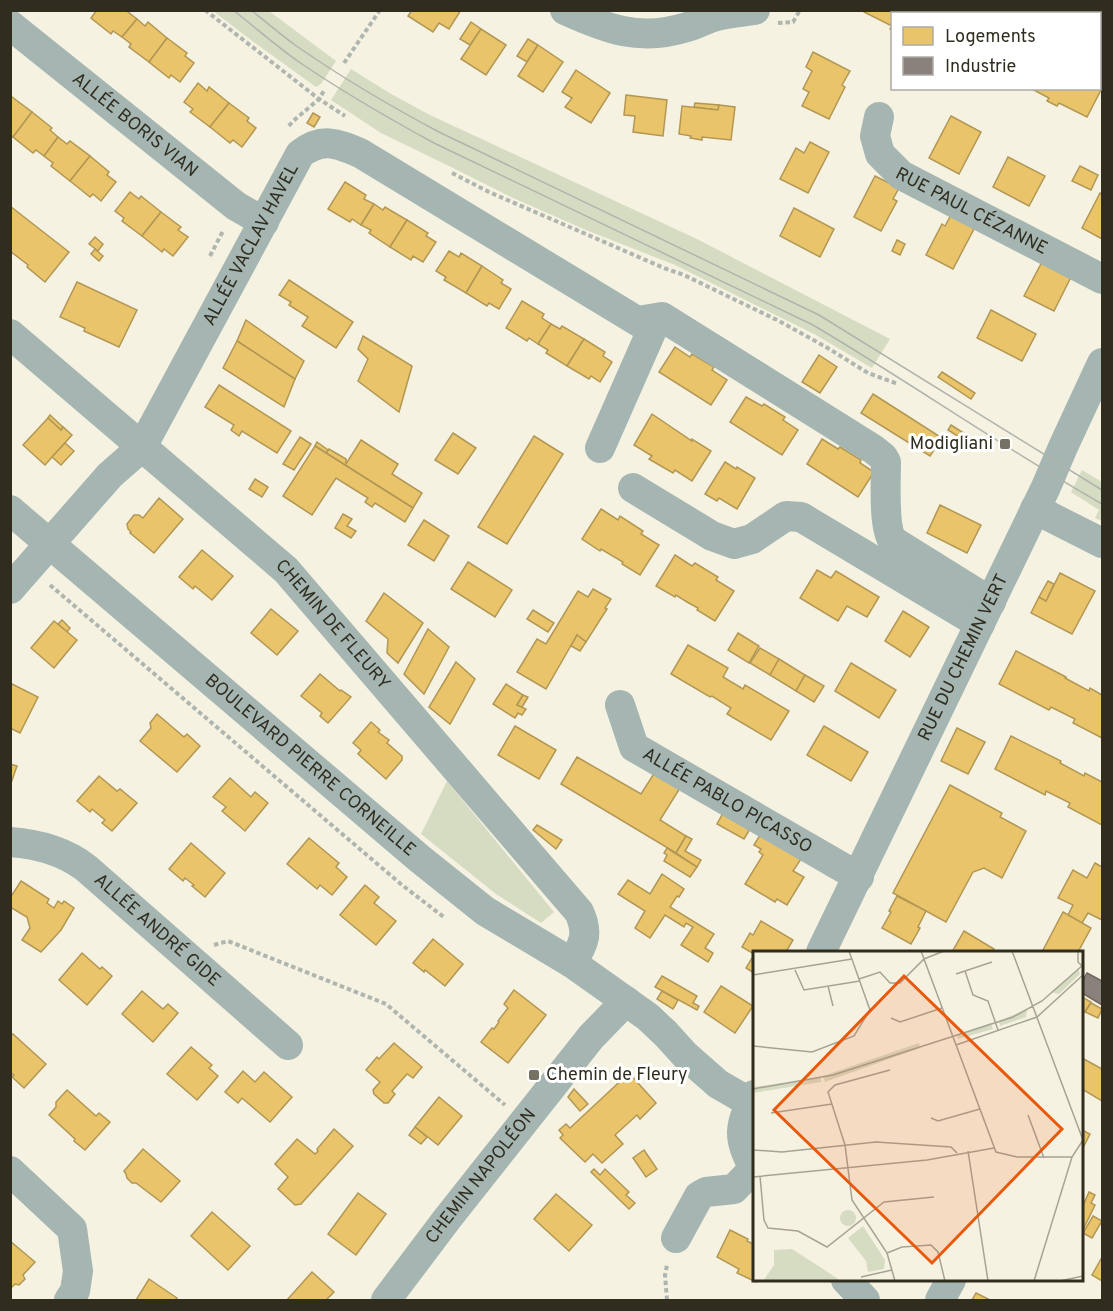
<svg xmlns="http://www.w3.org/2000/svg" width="1113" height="1311" font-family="Overpass,sans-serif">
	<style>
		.green { fill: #d6dcc2 }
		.homes { fill: #e9c46a; stroke: #b29754; stroke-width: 1.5 }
		.industry { fill: #8a817c; stroke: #6f6860; stroke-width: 1.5 }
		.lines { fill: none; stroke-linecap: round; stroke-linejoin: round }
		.path { stroke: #afb6af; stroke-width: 4; stroke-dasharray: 4.5 3; stroke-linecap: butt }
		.minor { stroke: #a4b5b2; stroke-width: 30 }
		.tram { stroke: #afb4ac; stroke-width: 1.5 }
		.poi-dot { fill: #757263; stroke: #fff; stroke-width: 2 }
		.labels { text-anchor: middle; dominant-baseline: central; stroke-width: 6; stroke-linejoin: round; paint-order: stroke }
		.street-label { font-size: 18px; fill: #302d1f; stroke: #fff }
		.poi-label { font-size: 18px; fill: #302d1f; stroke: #fff; text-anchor: end }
		.inset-road { fill: none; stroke: #a7a394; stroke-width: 1.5 }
		.view { fill: #e8590c; fill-opacity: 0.15; stroke: #e8590c; stroke-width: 3 }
		.inset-edge { fill: none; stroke: #302d1f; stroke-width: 3 }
	</style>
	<rect width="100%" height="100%" fill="#f6f2e2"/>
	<g class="green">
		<path d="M213,11h56l67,50 -15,23 -5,3 -61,-44z"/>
		<path d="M351,69l40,25 39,21 267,124 193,100 -18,29 -58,-34 -139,-69 -89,-35 -75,-33 -60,-30 -70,-34 -50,-33z"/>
		<path d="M1082,470l20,12v39l-7,-3 4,-8 -28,-18z"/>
		<path d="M447,781l107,131 -13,11 -45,-29 -75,-60z"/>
	</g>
	<g class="homes">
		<path d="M97,10h32l-1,2 9,7 -15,18 -9,-6 -2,3 -20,-16z"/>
		<path d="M412,10h49l-12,19 -10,-6 -6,9 -25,-16z"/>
		<path d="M864,10h45l3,2 1,-2h23l6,4h-50v16l-2,-1 2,-3 -28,-14z"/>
		<path d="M137,19l8,7 3,-4 19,16 -18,24 -20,-15 2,-3 -9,-7z"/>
		<path d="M471,22l10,7 -11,16 -10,-6z"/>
		<path d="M481,29l25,16 -20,30 -25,-16z"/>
		<path d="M167,38l20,15 -2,3 9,7 -14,19 -9,-7 -2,3 -20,-16z"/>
		<path d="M528,39l10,6 -11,17 -10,-6z"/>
		<path d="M538,45l25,17 -20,30 -25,-16z"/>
		<path d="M813,52l37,19 -8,14 3,2 -16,32 -27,-13 7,-14 -6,-3 9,-18 -6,-4z"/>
		<path d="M576,70l34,23 -19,30 -26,-16 7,-9 -10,-6z"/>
		<path d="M198,83l9,8 2,-4 20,16 -19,24 -20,-15 3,-3 -9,-7z"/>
		<path d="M1100,87l2,1 -15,29 -28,-14 -2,3 -10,-5 2,-3 -19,-10h70z"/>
		<path d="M626,95l41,5 -4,36 -30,-4 2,-16 -11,-1z"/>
		<path d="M12,97l20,15 -19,25 -3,-2v-36z"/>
		<path d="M229,103l20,15 -2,3 9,7 -14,19 -9,-7 -3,3 -20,-16z"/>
		<path d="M695,103l24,2 -1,5 -24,-3z"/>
		<path d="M719,105l16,2 -4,33 -29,-3v3l-12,-2 1,-2 -12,-2 3,-28 36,4z"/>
		<path d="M32,112l20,16 -2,2 8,7 -14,19 -8,-6 -3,3 -20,-16z"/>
		<path d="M313,113l7,4 -6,10 -7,-4z"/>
		<path d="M951,116l30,16 -22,42 -30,-16z"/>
		<path d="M58,137l9,7 3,-3 20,15 -20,25 -19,-15 2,-3 -9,-7z"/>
		<path d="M810,142l19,10 -21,41 -28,-14 16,-31 8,5z"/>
		<path d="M90,156l19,16 -2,3 9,7 -15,19 -8,-7 -3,3 -20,-16z"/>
		<path d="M1008,157l37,19 -16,30 -36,-19z"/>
		<path d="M1080,166l18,9 -7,15 -19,-9z"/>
		<path d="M875,176l24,12 -6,11 4,2 -16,30 -27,-14z"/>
		<path d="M345,182l21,13 -2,4 10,5 -13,21 -9,-6 -2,3 -22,-13z"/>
		<path d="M130,192l9,7 2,-3 20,16 -19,24 -20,-15 2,-3 -9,-7z"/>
		<path d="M1100,193l2,2v44l-20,-11z"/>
		<path d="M374,204l9,6 2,-3 22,13 -17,27 -21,-14 2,-3 -10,-5z"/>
		<path d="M10,206l59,46 -24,30 -18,-15 1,-2 -18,-14z"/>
		<path d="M794,208l40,21 -14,28 -40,-21z"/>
		<path d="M161,212l20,15 -3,3 10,7 -15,19 -9,-7 -2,3 -20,-16z"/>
		<path d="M951,215l24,12 -22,42 -27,-14 16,-31 3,2z"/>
		<path d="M407,220l21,13 -2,3 10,6 -13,20 -10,-6 -2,4 -21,-13z"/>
		<path d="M95,237l8,7 -5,7 -9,-7z"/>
		<path d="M897,240l8,4 -5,11 -8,-4z"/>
		<path d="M95,249l8,7 -4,5 -8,-7z"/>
		<path d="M449,251l10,6 2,-4 21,13 -16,27 -22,-13 2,-3 -10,-6z"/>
		<path d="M1042,262l29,15 -17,34 -30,-15z"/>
		<path d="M482,266l21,14 -2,3 10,6 -12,20 -10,-6 -2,3 -21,-13z"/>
		<path d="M289,280l64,42 -17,26 -34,-22 6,-9 -19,-12 2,-3 -12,-7z"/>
		<path d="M77,282l60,28 -18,37 -35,-16 1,-3 -25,-11z"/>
		<path d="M522,301l22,13 -2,4 9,6 -13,20 -9,-6 -2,3 -21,-13z"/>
		<path d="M991,310l45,24 -14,27 -45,-23z"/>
		<path d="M246,320l58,41 -9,18 -58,-38z"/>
		<path d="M551,324l9,5 2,-3 22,13 -17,27 -21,-13 2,-3 -10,-6z"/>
		<path d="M363,336l49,30 -13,46 -41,-31 10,-22 -10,-10z"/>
		<path d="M584,339l21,13 -2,4 9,6 -12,20 -9,-6 -2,3 -22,-13z"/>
		<path d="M237,341l58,38 -11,28 -61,-39z"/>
		<path d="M675,347l15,10 2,-3 22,13 -2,3 15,10 -16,25 -52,-33z"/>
		<path d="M819,355l18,12 -17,26 -18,-11z"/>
		<path d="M942,372l33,21 -4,6 -33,-22z"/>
		<path d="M219,385l72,46 -14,22 -35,-22 -3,5 -8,-6 3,-5 -29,-18z"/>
		<path d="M873,394l69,44 -12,18 -69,-43z"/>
		<path d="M746,397l16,9 2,-2 21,13 -2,3 15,10 -16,25 -52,-33z"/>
		<path d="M652,414l40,27v-2l19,12 -19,30 -17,-11 -2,3 -24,-14 3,-3 -18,-11z"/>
		<path d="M50,415l13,12 -2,3 -13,-12z"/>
		<path d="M48,418l13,12 2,-3 9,8 -27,30 -22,-20z"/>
		<path d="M951,425l33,21 -3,5 -33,-21z"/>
		<path d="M453,433l23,15 -18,26 -23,-14z"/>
		<path d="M534,436l29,18 -56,90 -29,-17z"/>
		<path d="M300,437l11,7 -17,26 -11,-6z"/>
		<path d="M822,439l16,10 2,-2 21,13 -1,3 14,9 -16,25 -51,-33z"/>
		<path d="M361,440l37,24 -6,10 30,19 -9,15 -87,-55 3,-4 17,10v5z"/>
		<path d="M317,442l11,8 -2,3 -11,-7z"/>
		<path d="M65,443l9,8 -13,14 -9,-8z"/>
		<path d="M315,446l98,62 -8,14 -30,-19 -3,4 -7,-5 3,-4 -32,-20 -24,37 -29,-19z"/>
		<path d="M725,462l11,7 1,-2 18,11 -18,31 -18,-11 -2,3 -12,-7z"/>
		<path d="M255,479l13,8 -6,10 -13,-8z"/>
		<path d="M159,498l24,21 -29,34 -24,-20 1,-1 -3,-3 -1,-5 7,-9h5l4,3z"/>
		<path d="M940,505l41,20 -14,28 -40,-20z"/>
		<path d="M601,509l17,11 2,-4 23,15 -2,3 18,11 -19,30 -18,-11 1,-2 -22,-13 -1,2 -18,-12z"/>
		<path d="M343,514l9,5 -5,7 9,5 -5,7 -16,-10z"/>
		<path d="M424,520l25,16 -15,25 -26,-16z"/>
		<path d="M202,550l31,26 -21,24 -17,-14 -2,3 -14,-12z"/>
		<path d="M675,555l17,11 3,-3 23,14 -2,3 18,11 -19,30 -18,-11 1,-2 -11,-6 -11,-7 -1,2 -19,-11z"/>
		<path d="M468,562l44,28 -17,27 -44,-28z"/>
		<path d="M817,570l14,8 5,-7 43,26 -12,20 -20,-11 -9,15 -38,-23z"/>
		<path d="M1060,573l35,18 -23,43 -41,-21 8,-16 7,4z"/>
		<path d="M1048,581l6,3 -8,17 -7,-4z"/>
		<path d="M593,589l18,10 -6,9 2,1 -21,33 -9,-7 -31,54 -29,-17 20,-33 9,5 32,-53 10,6z"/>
		<path d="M384,593l39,30 -25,40 -11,-10 1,-14 -22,-18z"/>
		<path d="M271,609l27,22 -21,24 -26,-22z"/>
		<path d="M533,610l21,13 -6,9 -21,-13z"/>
		<path d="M903,611l26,16 -19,30 -25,-16z"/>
		<path d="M62,620l8,8 -3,4 -9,-8z"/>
		<path d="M54,621l23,19 -23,28 -23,-20z"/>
		<path d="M428,629l21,18 -25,47 -20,-20z"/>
		<path d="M738,633l21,13 -10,17 -21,-13z"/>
		<path d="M577,635l9,7 -6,9 -9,-5z"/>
		<path d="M688,645l40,23 -5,9 20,12 2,-4 44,26 -18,29 -44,-26 4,-6 -19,-12 -2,1 -39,-23z"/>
		<path d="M760,648l19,11 -9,16 -20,-12z"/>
		<path d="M1016,651l50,26 -1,1 24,13 1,-3 12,7v43l-29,-15 2,-4 -24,-12 -2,3 -50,-26z"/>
		<path d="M779,659l26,16 -9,16 -26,-16z"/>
		<path d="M456,662l19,17 -25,45 -21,-17z"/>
		<path d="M851,663l45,27 -17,28 -44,-27z"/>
		<path d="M320,674l20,17 1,-1 10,7 -23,26 -8,-7 2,-3 -21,-17z"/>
		<path d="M805,675l19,11 -10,16 -18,-11z"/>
		<path d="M10,683l28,14 -18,36 -10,-5z"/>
		<path d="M506,684l17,11 -6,10 9,4 -4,6 -4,-2 -3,5 -22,-14z"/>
		<path d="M523,695l5,2 -6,10 -5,-2z"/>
		<path d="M157,714l27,23 3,-3 13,12 -23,26 -37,-31 11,-13 -1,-5z"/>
		<path d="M371,722l9,8 -2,2 11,8 -2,3 15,13v4l-16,19 -28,-25 3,-4 -8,-7z"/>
		<path d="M515,726l41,24 -17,29 -41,-24z"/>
		<path d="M824,726l44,26 -17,29 -44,-26z"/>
		<path d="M957,728l28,14 -17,32 -27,-13z"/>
		<path d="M1011,736l50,25 -1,2 24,13 1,-3 17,9v43l-34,-18 2,-4 -24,-12 -1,4 -50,-26z"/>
		<path d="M577,757l64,37 14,-22 25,16 -20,32 26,16 -10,17 -115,-69z"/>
		<path d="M10,764l7,2 -7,20z"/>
		<path d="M99,776l18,15 3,-2 17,14 -25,28 -10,-8 3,-3 -13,-11 -2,3 -13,-11z"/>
		<path d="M230,778l21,19 4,-5 13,11 -23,28 -23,-20 4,-4 -13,-10z"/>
		<path d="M950,785l52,28 -2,4 26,14 -24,47 -18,-10 -11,4 -27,50 -53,-29z"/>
		<path d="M723,813l27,16 -6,10 -27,-15z"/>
		<path d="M537,825l25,15 -6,9 -23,-19z"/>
		<path d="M760,835l41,24 -8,12 11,6 -17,28 -10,-6 -2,3 -30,-18 18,-29 -4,-3 2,-3 -7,-4z"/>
		<path d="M686,836l6,3 -7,12 16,9 -4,7 -21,-14z"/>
		<path d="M309,838l30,25 -3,4 11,10 -15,18 -12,-10 -3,4 -30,-25z"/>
		<path d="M191,843l34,30 -20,24 -13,-11 2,-1 -9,-7 -2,3 -14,-12z"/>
		<path d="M667,848l30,19 -7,10 -26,-16 3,-6 -3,-2z"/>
		<path d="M1095,863l7,4v53l-14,-7 -6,10 -14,-8 5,-10 -15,-7 15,-28 14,8z"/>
		<path d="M662,874l22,15 -5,8 -2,-1 -7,11 44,27 -9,14 8,5 -5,9 -27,-17 12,-18 -7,-4 -2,4 -19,-12 -15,23 -15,-10 10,-17 -27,-17 10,-14 22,14z"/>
		<path d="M21,881l28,18 -2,4 7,5 4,-7 4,3 2,-3 10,7 -13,22 -20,22 -19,-12 8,-12 -3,-11 -17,-10v-9z"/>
		<path d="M365,885l14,12 -5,6 22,18 -20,24 -36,-30z"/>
		<path d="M897,896l29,15 -8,16 2,1 -9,16 -29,-16 9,-16 -2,-1z"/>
		<path d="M1063,912l28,16 -13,24h-36z"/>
		<path d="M761,921l32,19 -7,12h-32v2l-12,-7 8,-14 3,2z"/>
		<path d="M964,931l30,18 -2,3h-40z"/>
		<path d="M433,939l30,25 -18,22 -20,-16 -1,2 -11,-9z"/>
		<path d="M82,953l18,16 2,-2 10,9 -25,29 -28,-25z"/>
		<path d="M752,958l2,1v14l-8,-5z"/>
		<path d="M662,976l35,20 -4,7 6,3 -2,4 -42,-23z"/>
		<path d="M721,986l32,20 -18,27 -31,-21z"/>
		<path d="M514,990l32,25 -38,48 -27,-21 11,-14 2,1 5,-7 -1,-1 10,-13 -4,-4z"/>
		<path d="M142,991l21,18 5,-5 10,9 -25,29 -31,-28z"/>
		<path d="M662,991l16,9 -5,9 -16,-10z"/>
		<path d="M1082,997l9,5 -6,10 -3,-3z"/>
		<path d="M1091,1003l11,6 -4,9 -13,-6z"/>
		<path d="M13,1034l33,30 -22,24 -12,-11 2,-2 -4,-3v-36z"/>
		<path d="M394,1043l28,24 -9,11 -6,-4 -15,17 3,3 -7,9h-4l-10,-9 -1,-4 7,-8 -14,-12 11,-13 2,2z"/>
		<path d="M191,1047l21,18 -3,3 9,8 -21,24 -30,-26z"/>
		<path d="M1082,1058l20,11v32l-20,-12z"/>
		<path d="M243,1071l12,11 9,-10 28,25 -22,25 -28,-24 -4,5 -13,-11z"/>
		<path d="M629,1073l27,30 -16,16 -3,-4 -22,20 8,9 -21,19 -9,-9 -8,8 -25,-24 3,-3 -4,-5 7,-6 4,4z"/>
		<path d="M574,1089l14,15 -8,7 -12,-14z"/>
		<path d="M67,1090l29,26 3,-3 11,9 -25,28 -11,-9 1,-2 -26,-24 7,-8v-5z"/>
		<path d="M439,1097l23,19 -24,29 -23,-18z"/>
		<path d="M415,1127l12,10 -6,7 -12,-9z"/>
		<path d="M334,1129l19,17 -52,58 -6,1 -17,-16 10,-12 -13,-13 22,-25 18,15 3,-3 -1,-2z"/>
		<path d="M1082,1130l8,4 -8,16z"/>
		<path d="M143,1149l37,32 -19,21 -25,-19h-4l-5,-5 -1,-4 -2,-3z"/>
		<path d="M644,1150l13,19 -11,8 -13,-19z"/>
		<path d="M594,1169l6,6 5,-6 24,23 -3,3 9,8 -6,6 -38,-37z"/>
		<path d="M1089,1192l6,3 -4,8 4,2 -13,27v-24z"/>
		<path d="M358,1193l28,21 -30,41 -28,-21z"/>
		<path d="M556,1194l36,31 -23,26 -35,-32z"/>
		<path d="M212,1212l38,34 -22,24 -37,-34z"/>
		<path d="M1093,1216l9,5 -10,17 -9,-5z"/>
		<path d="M730,1230l18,9 -1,2 6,3 1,-2v38h3l-1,2 -19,-9 2,-4 -22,-12z"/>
		<path d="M10,1241l25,21 -12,13 2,4 -6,6 -4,-1 -5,5z"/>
		<path d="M1101,1259l1,1v21l-10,-6z"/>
		<path d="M312,1272l22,20 -8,8h-39z"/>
		<path d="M149,1279l28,19 -2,2h-39z"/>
		<path d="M976,1293l14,7h-18z"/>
	</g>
	<path class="industry" d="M1087,973l15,8v24l-20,-12v-11z"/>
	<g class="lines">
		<g class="path">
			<path d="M205,10l114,89 26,17"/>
			<path d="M778,23l15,-1 7,-12"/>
			<path d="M344,63l36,-53"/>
			<path d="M289,126l3,-4 27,-23 6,-10"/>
			<path d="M452,173l37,19 175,76 20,7 95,46 47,26 42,26 30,11"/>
			<path d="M210,256l13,-25"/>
			<path d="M50,585l352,300 43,33"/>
			<path d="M214,945l14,-4 158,63 119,101"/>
			<path d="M667,1300l-2,-25 2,-10"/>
		</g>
		<g class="minor">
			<path d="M565,10c42,19 75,32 122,17 9,-2 17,-7 26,-10 14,-4 28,-5 42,-7"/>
			<path d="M1066,10l7,4"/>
			<path d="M1100,19h2"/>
			<path id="s1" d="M10,25l226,181 28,16"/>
			<path id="s2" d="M879,117l-4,19 5,18 21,21 201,104"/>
			<path d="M638,321l24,-4 211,132 10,8 3,5c0,18 -3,66 7,79l98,61"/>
			<path id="s3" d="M10,334l276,236 293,342c10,21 5,32 -7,51"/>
			<path d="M633,488l79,48 22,8 18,-5 34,-23 15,1 179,107"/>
			<path d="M1035,509l67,34"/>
			<path id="s4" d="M10,510l410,349 65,52 87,52 76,54 18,17 19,21 33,29 33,19"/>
			<path id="s5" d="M10,589l100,-114 32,-28 158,-293c22,-17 36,-11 60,-1l292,177 -52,118"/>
			<path id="s6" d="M620,705l14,42 225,130"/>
			<path id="s7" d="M10,842c28,2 54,9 76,26l202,177"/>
			<path id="s8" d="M821,952l225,-465 17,-40 39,-84"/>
			<path d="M754,1095c-14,31 -18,42 0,73"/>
			<path d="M10,1171l62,58 6,42 -3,20 -6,9"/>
			<path d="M676,1238l23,-42 7,-4 28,-3 20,-21"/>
			<path d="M846,1280l19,20"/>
			<path id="s9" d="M386,1300l61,-81 144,-182 35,-36"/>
			<path d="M940,1300l11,-20"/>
		</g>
		<g class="tram">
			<path d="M233,10c22,17 43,36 66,52 44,30 89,56 135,81l379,182c98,58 191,123 289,179"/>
			<path d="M251,10c15,12 29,24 44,35 46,32 95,61 144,87l380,183 283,175"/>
		</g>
	</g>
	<g class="poi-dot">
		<rect x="999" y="438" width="12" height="12" rx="3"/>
		<rect x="528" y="1069" width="12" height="12" rx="3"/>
	</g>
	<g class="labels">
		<g class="street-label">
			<text stroke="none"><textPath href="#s1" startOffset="160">ALLÉE BORIS VIAN</textPath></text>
			<text stroke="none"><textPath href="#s2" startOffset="147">RUE PAUL CÉZANNE</textPath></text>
			<text stroke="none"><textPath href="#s5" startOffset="424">ALLÉE VACLAV HAVEL</textPath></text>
			<text stroke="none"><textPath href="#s3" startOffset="435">CHEMIN DE FLEURY</textPath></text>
			<text stroke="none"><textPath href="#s8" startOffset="327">RUE DU CHEMIN VERT</textPath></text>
			<text stroke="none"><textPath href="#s4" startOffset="394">BOULEVARD PIERRE CORNEILLE</textPath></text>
			<text stroke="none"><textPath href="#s6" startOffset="152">ALLÉE PABLO PICASSO</textPath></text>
			<text stroke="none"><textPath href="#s7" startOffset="176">ALLÉE ANDRÉ GIDE</textPath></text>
			<text stroke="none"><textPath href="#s9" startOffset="156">CHEMIN NAPOLÉON</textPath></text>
		</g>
		<g class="poi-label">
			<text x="993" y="444">Modigliani</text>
			<text x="546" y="1075" text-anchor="start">Chemin de Fleury</text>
		</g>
	</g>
	<g transform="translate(753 951)">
		<rect width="330" height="330" fill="#f6f2e2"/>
		<path d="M325,18l2,5 -21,20 -8,-2zM274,58l-1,8 -26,9 -1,-5zM238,72l2,6 -35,10 -1,-4zM166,92l1,5 -95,34 -2,-6zM68,126v5l-68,11v-6zM87 267a8 8 0 1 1 16 0a8 8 0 1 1-16 0ZM110,275l22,34 -1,9 -16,3 -2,-11 -18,-23zM39,298l28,18 21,14h-78l11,-16v-15z" fill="#d6dcc2"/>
		<path class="inset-road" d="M168,0l75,201 21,5h55M259,0l71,189M325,0v11l5,5M42,19l9,20 56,-9M212,20l27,-9M203,23l9,-3 8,24 15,6 10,29M0,24l99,-16M106,28l21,-7 10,11h10l24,-24 20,-8M75,35l5,20M138,67l9,4 42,-14M203,94l81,-28 46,-42M0,95l59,6 42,-16 16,-26 -21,-59M137,119l-55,15 -7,7 17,53 7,55 35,53 8,28M0,138l80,-14 180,-58 29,-16 41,-36M18,162l61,-9M275,164l16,43M178,167l7,3 42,-12M0,199l29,2 94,-10 75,5 6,6M215,200l20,130M7,225l4,44 4,8 30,3 29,16 57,-45 50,-5M0,226l174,-17 67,-12M134,302l15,-6 29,-2 7,7 7,29M108,326l31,-7M281,330l38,-124 11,-17M307,330l23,-5"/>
		<path class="view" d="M151,25l158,153 -130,134 -158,-153z"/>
		<rect width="330" height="330" class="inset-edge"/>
	</g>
	<rect width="1113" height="1311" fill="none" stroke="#302d1f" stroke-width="24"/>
	<rect x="891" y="12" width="210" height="78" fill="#ffffff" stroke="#acaba5" stroke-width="1.5"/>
	<rect x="903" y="27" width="30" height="18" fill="#e9c46a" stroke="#acaba5" stroke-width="1.5"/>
	<text x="945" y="42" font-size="18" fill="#302d1f">Logements</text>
	<rect x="903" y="57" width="30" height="18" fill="#8a817c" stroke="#acaba5" stroke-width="1.5"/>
	<text x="945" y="72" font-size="18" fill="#302d1f">Industrie</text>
</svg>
